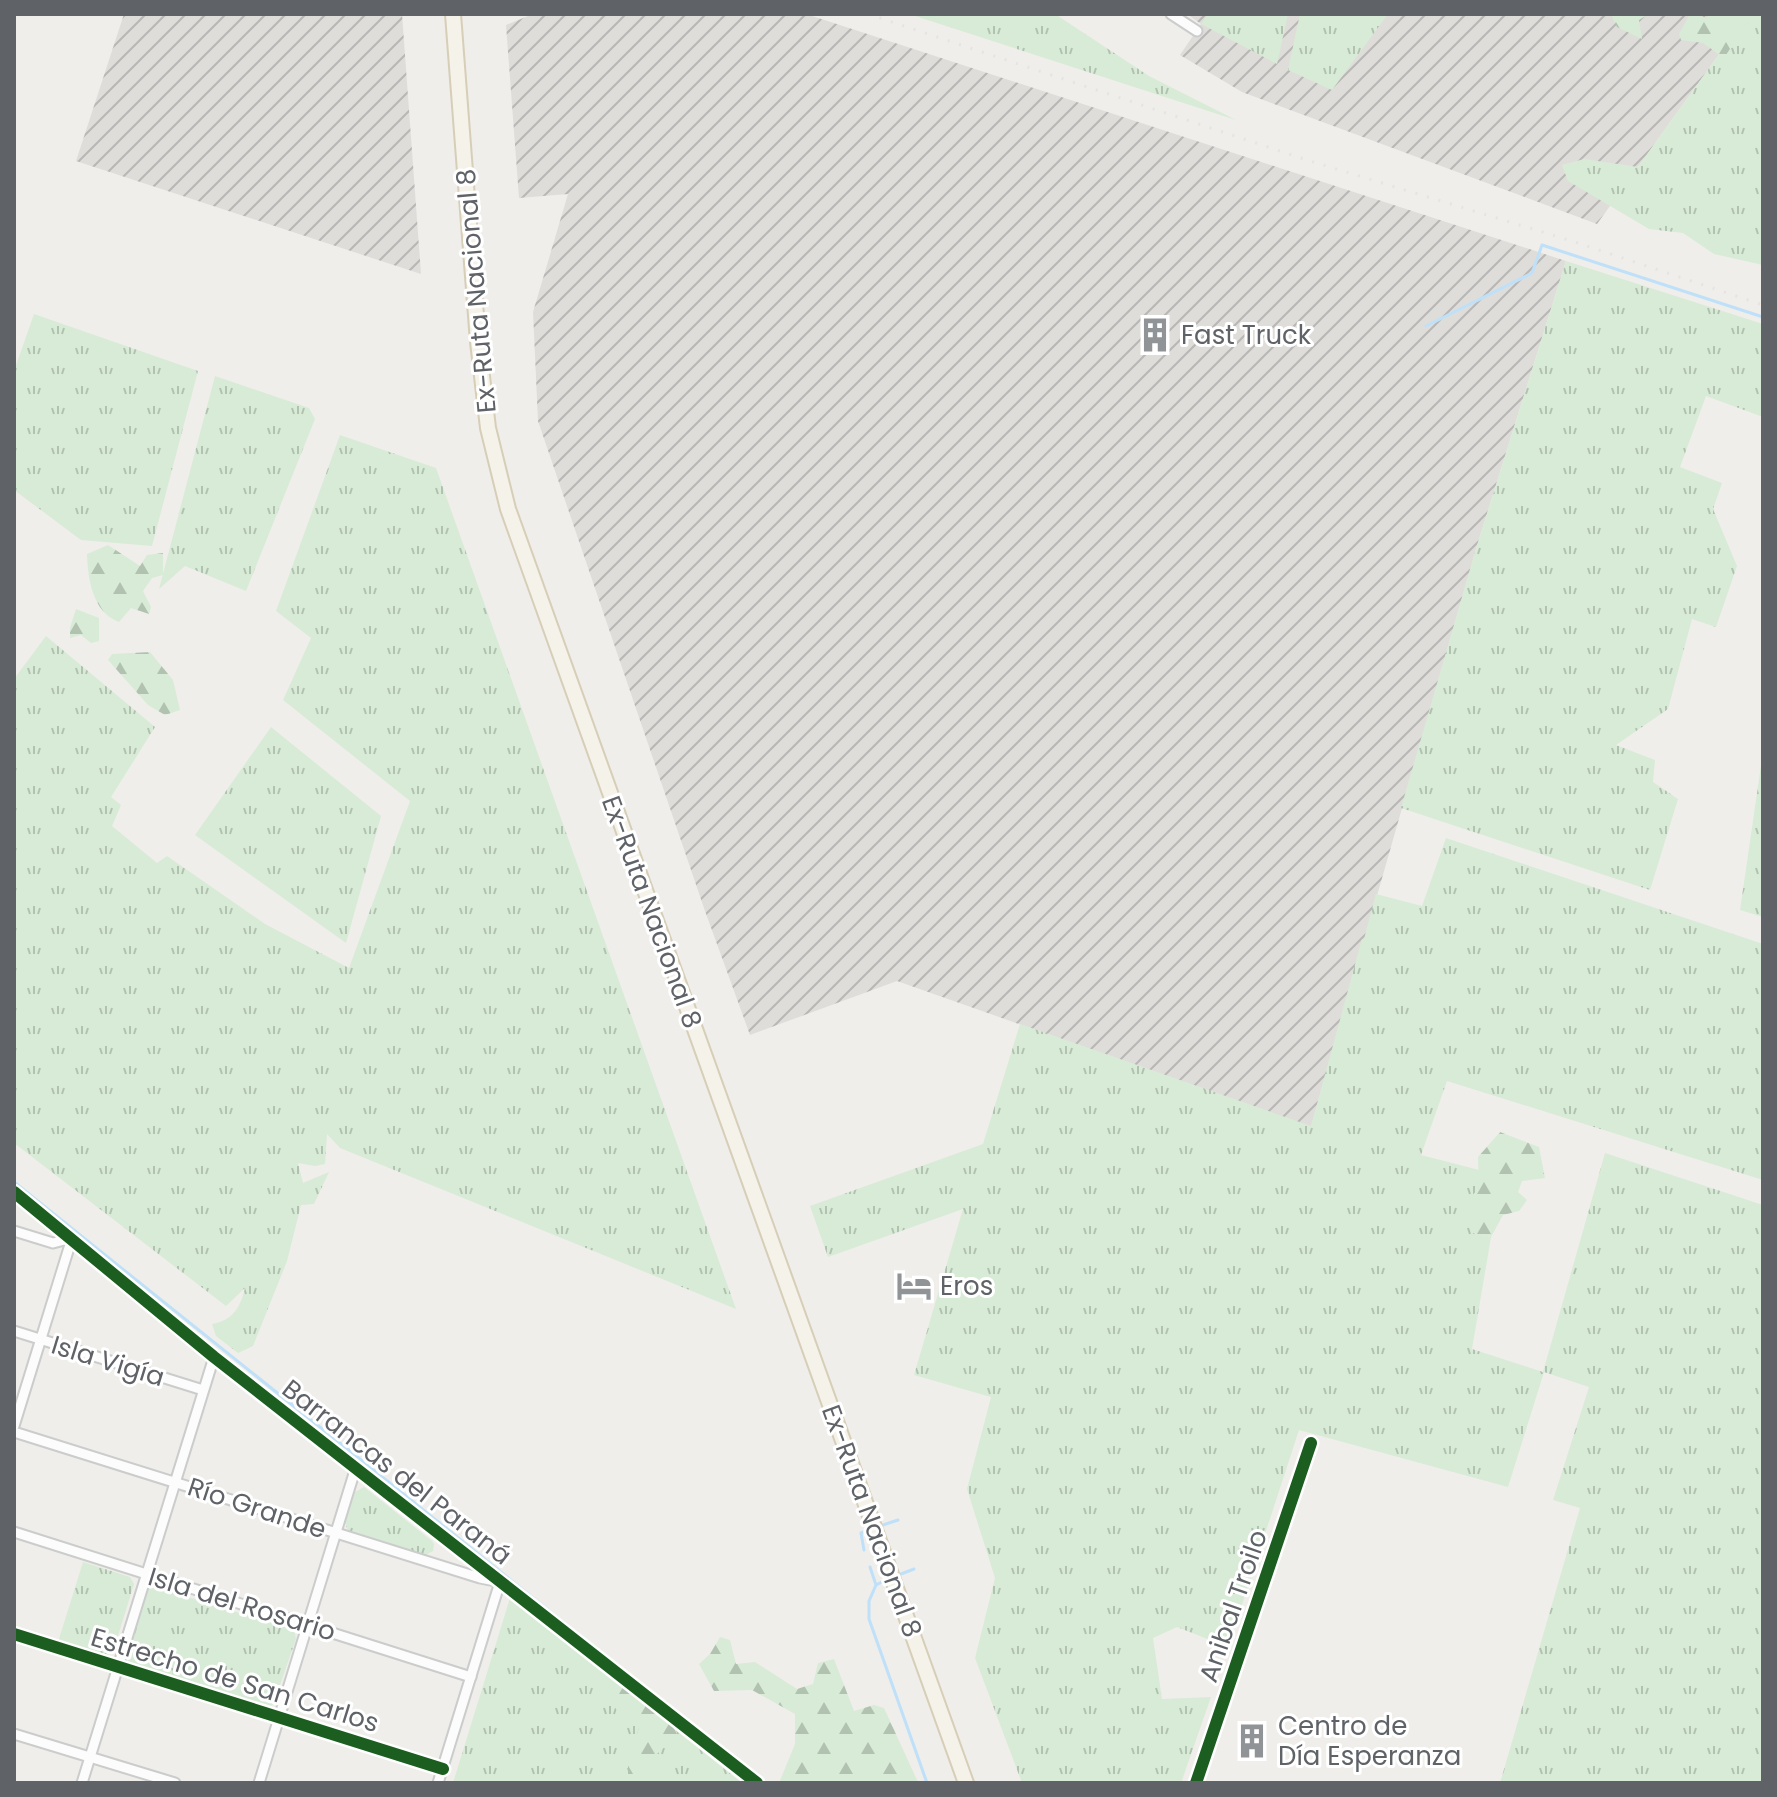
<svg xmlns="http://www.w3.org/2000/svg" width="1777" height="1797" font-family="Poppins,sans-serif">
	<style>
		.industrial { fill: url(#industrial-furrows) }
		.grass { fill: url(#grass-tufts) }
		.forest { fill: url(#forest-firs) }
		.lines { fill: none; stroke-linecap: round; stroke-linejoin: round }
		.stream { stroke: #bfe0f9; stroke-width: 3 }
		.street-casing { stroke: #cbcccc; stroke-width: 13 }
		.secondary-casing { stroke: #cacacb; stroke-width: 16 }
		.primary-casing { stroke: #d7ceb8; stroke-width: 18 }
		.street { stroke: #fdfcfc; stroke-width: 9 }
		.secondary { stroke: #fdfcfc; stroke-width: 12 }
		.primary { stroke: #f4f2e9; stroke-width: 14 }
		.rail { stroke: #e4e4e4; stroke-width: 3; stroke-dasharray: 2 10; stroke-linecap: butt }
		.cycleway-casing { stroke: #fff; stroke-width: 17 }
		.cycleway { stroke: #1b5e20; stroke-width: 12 }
		.labels { text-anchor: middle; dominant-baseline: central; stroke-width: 6; stroke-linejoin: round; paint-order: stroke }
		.street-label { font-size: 26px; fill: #5f6368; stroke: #fff }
		.poi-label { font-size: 26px; fill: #5f6368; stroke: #fff; text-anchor: start }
	</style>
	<defs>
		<pattern id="industrial-furrows" width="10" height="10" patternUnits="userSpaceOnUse" patternTransform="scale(2)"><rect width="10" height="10" fill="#dfddda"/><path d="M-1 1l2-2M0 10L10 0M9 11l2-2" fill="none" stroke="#b8b7b5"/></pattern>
		<pattern id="grass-tufts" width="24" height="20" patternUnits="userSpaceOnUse" patternTransform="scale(2)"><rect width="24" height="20" fill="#d8ebd6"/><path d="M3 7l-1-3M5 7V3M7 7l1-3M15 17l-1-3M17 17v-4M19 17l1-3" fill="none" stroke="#b2c2b1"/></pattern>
		<pattern id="forest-firs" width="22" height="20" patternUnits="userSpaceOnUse" patternTransform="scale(2)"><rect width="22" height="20" fill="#d8ebd6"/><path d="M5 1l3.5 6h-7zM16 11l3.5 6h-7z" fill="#b2c2b1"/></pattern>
	</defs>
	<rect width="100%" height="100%" fill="#efeeea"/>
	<g class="industrial">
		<path d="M124,14h278l19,260 -345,-113z"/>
		<path d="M533,14h273l760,247 -90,288 -165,578 -414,-146 -147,54 -45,-124 -167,-490 -5,-109 35,-118 -49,4 -13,-173z"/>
		<path d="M1187,14h561l-151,210 -355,-132 -62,-37 21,-31z"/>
	</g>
	<g class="grass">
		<path d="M909,14h146l94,62 87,44z"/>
		<path d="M1208,14h80l-11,50 -76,-40z"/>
		<path d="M1300,14h88l-56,76 -44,-20z"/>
		<path d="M1748,14h15v251l-49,-11 -31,-21 -34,-4 -81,-48 -6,-16 22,-6 54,8z"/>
		<path d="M1566,261l197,63v93l-57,-21 -26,71 42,16 -9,26 24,57 -21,61 -24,-8 -24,90 -52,36 39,15 -2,22 25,17 -28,91 -249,-82 75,-259z"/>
		<path d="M34,314l164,57 -46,175 -71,-6 -67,-50v-119z"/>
		<path d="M215,376l94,32 6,11 -69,172 -61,-25 -26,23z"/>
		<path d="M340,435l96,33 300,841 -396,-161 -13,-14 -2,30 -10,2 -17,-3 5,20 26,-11 -15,32 -13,1 -14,56 -34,85 -15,7 -22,-17 -4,-12c21,-4 28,-16 33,-36l-19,18 -212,-163v-464l32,-43 109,91 -44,70 10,8 -9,21 45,37 10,-7 98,68 84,44 61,-167 -127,-101 28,-62 -35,-27z"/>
		<path d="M271,727l110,89 -35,127 -151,-108z"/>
		<path d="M1763,752v165l-23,-7z"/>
		<path d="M1446,838l317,106v236l-316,-99 -26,74 66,17 -14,61 18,4 -19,112 71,23 62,-219 158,52v578h-263l80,-275 -27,-8 36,-113 -45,-15 -36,115 -209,-57 -71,217 -51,-20 -24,11 9,61 49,-2 -30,86h-159l-47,-125 20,-80 -28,-89 24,-92 -77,-22 49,-166 -135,48 -18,-51 173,-62 37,-120 291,102 51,-187h2l12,-45 46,12z"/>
		<path d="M364,1487l68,54 2,3 -1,7 -9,5 -76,-25 -3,-9 10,-30z"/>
		<path d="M83,1562l47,15 4,7 -21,68 -6,5 -49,-15z"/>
		<path d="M153,1586l141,44 2,9 -23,66 -9,2 -135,-44 -2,-8 20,-66z"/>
		<path d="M510,1598l232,185h-289z"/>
	</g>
	<g class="forest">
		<path d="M1611,14h38l-10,6 3,19 -25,-12z"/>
		<path d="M1690,14h8l8,4 5,-4h42l-29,44 -21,-15 -22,-3 -2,-6z"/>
		<path d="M108,545l32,21 7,-11 16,-2v22l-11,3 -9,13 8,16 -2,7 -18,-6 -12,14c-27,-10 -31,-44 -32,-68z"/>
		<path d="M76,609l23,9v23l-8,2 -10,-8 -11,3v-10z"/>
		<path d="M150,652l23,28 7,30 -15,5 -17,-10 -40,-45 4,-6z"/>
		<path d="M1500,1132l39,15 6,31 -23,3 -4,11 9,8 -8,11 -16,4 -12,22 -18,-4 -4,-34 10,-11 -1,-31z"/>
		<path d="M720,1637l10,3 6,24 19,-2 42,27 16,-5 5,-21 16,-4 20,52 20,-6 10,3 33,72 4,3h-142l16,-39v-30l-43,-24 -38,1 -15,-27 11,-10z"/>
		<path d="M621,1680l54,42 2,13 -23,22 -10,26h-23l2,-4 5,-1v-13l5,-1 -1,-16 7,-20 -20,-14 -9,-15 2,-14z"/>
	</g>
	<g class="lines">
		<g class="stream">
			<path d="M1426,326l106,-53 10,-28 221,72"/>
			<path d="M14,1182l659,528"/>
			<path d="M883,1525l15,-5"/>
			<path d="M864,1550l-3,-17 5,-2"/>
			<path d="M870,1567l6,18"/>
			<path d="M901,1574l13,-5"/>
			<path d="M884,1581l-8,4 -7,16v18l58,164"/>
		</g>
		<g class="street-casing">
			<g id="street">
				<path d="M1171,14l26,17"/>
				<path d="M14,1231l39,12 19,-5"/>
				<path d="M14,1331l189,59"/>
				<path d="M14,1426l58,-188"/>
				<path d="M14,1432l466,146 20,4 -62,201"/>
				<path d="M14,1532l457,145"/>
				<path d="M14,1634l429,135"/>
				<path d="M14,1734l161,49"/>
				<path d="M82,1783l132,-426"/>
				<path d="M259,1783l97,-316"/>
				<path d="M1196,1783l115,-340"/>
			</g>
		</g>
		<g class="secondary-casing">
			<path id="secondary" d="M14,1192l200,165 543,426"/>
		</g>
		<g class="primary-casing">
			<path id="primary" d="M453,14l25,328 10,86 20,81 458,1274"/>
		</g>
		<use href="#street" class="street"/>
		<use href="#secondary" class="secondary"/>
		<use href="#primary" class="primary"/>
		<path class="rail" d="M868,14l439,146 265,81 191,64"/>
		<g class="cycleway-casing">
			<g id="cycleway">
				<path d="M14,1192l200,165 543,426"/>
				<path d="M14,1634l429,135"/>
				<path d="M1196,1783l115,-340"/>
			</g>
		</g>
		<use href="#cycleway" class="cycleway"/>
	</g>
	<defs>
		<g id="building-bare" transform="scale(2.76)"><path d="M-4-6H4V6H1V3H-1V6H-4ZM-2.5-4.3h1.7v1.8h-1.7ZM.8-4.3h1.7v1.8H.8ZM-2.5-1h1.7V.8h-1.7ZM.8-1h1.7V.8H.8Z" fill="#919496" stroke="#fff" stroke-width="2.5" paint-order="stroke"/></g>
		<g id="hotel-bare" transform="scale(2.76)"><path d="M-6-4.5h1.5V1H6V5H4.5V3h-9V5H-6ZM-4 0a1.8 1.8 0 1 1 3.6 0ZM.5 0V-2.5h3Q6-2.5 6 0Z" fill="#919496" stroke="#fff" stroke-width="2.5" paint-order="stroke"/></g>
	</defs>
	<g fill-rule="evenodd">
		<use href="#building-bare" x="1155" y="335"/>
		<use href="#hotel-bare" x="914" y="1286"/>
		<use href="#building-bare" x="1252" y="1741"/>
	</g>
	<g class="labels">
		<g class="street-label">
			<text transform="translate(476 291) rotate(-95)">Ex-Ruta Nacional 8</text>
			<text transform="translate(652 912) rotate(70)">Ex-Ruta Nacional 8</text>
			<text transform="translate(108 1361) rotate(17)">Isla Vigía</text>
			<text transform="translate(397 1472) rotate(38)">Barrancas del Paraná</text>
			<text transform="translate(257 1508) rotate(18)">Río Grande</text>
			<text transform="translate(872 1521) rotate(70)">Ex-Ruta Nacional 8</text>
			<text transform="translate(242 1604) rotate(17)">Isla del Rosario</text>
			<text transform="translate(1233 1606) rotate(-71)">Anibal Troilo</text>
			<text transform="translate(235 1680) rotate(17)">Estrecho de San Carlos</text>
		</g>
		<g class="poi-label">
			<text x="1181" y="335">Fast Truck</text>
			<text x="940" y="1286">Eros</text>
			<text x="1278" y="1726">Centro de<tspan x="1278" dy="30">Día Esperanza</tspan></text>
		</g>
	</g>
	<rect width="1777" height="1797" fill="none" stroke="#5f6368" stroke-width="32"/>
</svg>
